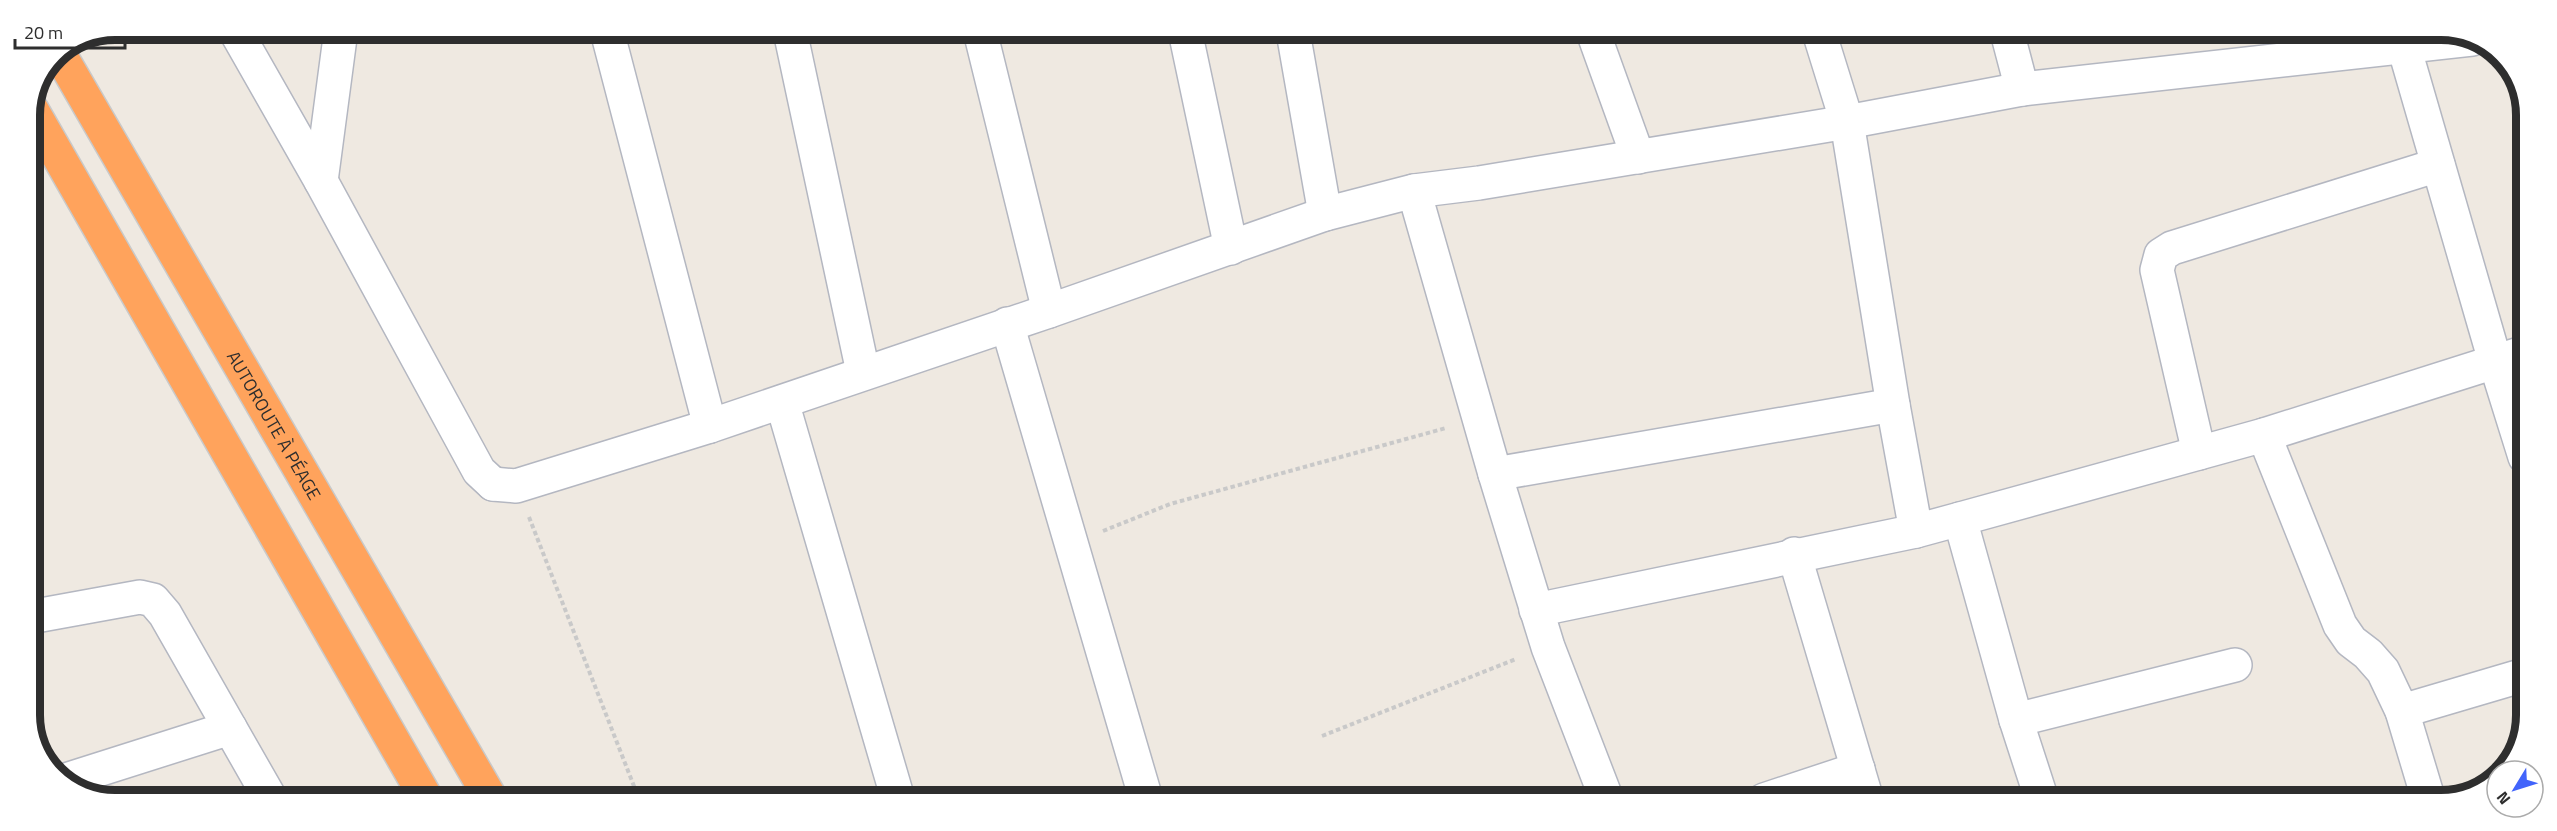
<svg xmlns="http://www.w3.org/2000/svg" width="2557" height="831" font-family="'Titillium Web',sans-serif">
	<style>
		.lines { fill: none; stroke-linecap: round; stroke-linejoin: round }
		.street-casing { stroke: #b4b7c1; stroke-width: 36 }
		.secondary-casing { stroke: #b4b7c1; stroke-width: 36 }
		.highway-casing { stroke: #c9c9c9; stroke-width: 36 }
		.path { stroke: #c9c9c9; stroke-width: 4; stroke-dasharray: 4.5 3; stroke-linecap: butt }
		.street { stroke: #fff; stroke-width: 33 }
		.secondary { stroke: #fff; stroke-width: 33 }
		.highway { stroke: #ffa35c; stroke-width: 33 }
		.labels { text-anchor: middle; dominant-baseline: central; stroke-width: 5; stroke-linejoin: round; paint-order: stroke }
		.street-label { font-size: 18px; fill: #2e2e2e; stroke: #fff }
		.rim { fill: none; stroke: #2e2e2e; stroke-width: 8 }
	</style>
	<rect width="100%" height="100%" fill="#efe9e1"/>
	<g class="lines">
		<g class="street-casing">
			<g id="street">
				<path d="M235,30l86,151 158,290 14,13"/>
				<path d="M607,31l103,395"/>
				<path d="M790,31l73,341"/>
				<path d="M980,31l69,280"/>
				<path d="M1185,31l46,217"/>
				<path d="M1293,32l32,182"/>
				<path d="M1593,32l45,125"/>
				<path d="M1819,32l28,90 46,283 23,126"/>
				<path d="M2007,32l15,57"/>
				<path d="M2400,33l95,328 30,96"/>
				<path d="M321,181l20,-151"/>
				<path d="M1414,191l81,283 53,173 59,153"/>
				<path d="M1007,324l139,475"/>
				<path d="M782,402l116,397"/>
				<path d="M2264,435l76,190 11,16 17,13 15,17 19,40 27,90"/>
				<path d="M2199,453l-42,-183 4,-15 11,-7 266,-83"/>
				<path d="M1495,474l398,-69"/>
				<path d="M1960,519l56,201 26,80"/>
				<path d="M1794,554l73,246"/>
				<path d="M1536,610l380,-79 44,-12 304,-84 262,-83"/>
				<path d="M30,617l110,-20 13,3 12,14 105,184"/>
				<path d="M2402,711l122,-36"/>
				<path d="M2016,720l219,-55"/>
				<path d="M66,780l164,-52"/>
				<path d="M1764,800l94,-31"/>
			</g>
		</g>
		<g class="secondary-casing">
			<path id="secondary" d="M493,484l23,2 194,-60 339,-115 276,-97 89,-23 65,-8 368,-61 175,-33 450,-50"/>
		</g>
		<g class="highway-casing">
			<g id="highway">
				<path id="s1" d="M59,53l432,746"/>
				<path d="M32,110l394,688"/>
			</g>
		</g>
		<g class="path">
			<path d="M529,517l110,282"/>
			<path d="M1103,531l67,-27 276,-76"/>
			<path d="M1322,736l194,-77"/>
		</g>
		<use href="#street" class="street"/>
		<use href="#secondary" class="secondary"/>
		<use href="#highway" class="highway"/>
	</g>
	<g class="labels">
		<g class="street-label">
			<text stroke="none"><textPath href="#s1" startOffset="430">AUTOROUTE À PÉAGE</textPath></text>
		</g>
	</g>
	<path d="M0 0H2557V831H0ZM115 40H2441A75 75 0 0 1 2516 115V715A75 75 0 0 1 2441 790H115A75 75 0 0 1 40 715V115A75 75 0 0 1 115 40Z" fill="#fff" fill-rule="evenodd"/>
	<path class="rim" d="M115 40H2441A75 75 0 0 1 2516 115V715A75 75 0 0 1 2441 790H115A75 75 0 0 1 40 715V115A75 75 0 0 1 115 40Z"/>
	<g transform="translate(2515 789) rotate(232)"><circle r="28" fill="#ffffff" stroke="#ababab" stroke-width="1.5"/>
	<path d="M0-4.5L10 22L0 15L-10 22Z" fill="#4264fb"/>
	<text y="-9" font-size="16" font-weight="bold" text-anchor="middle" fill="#2e2e2e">N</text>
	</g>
	<path d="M15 39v9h110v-9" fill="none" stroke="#2e2e2e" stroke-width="3"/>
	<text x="24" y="39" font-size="18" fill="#2e2e2e" stroke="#ffffff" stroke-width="4.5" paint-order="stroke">20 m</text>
</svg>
